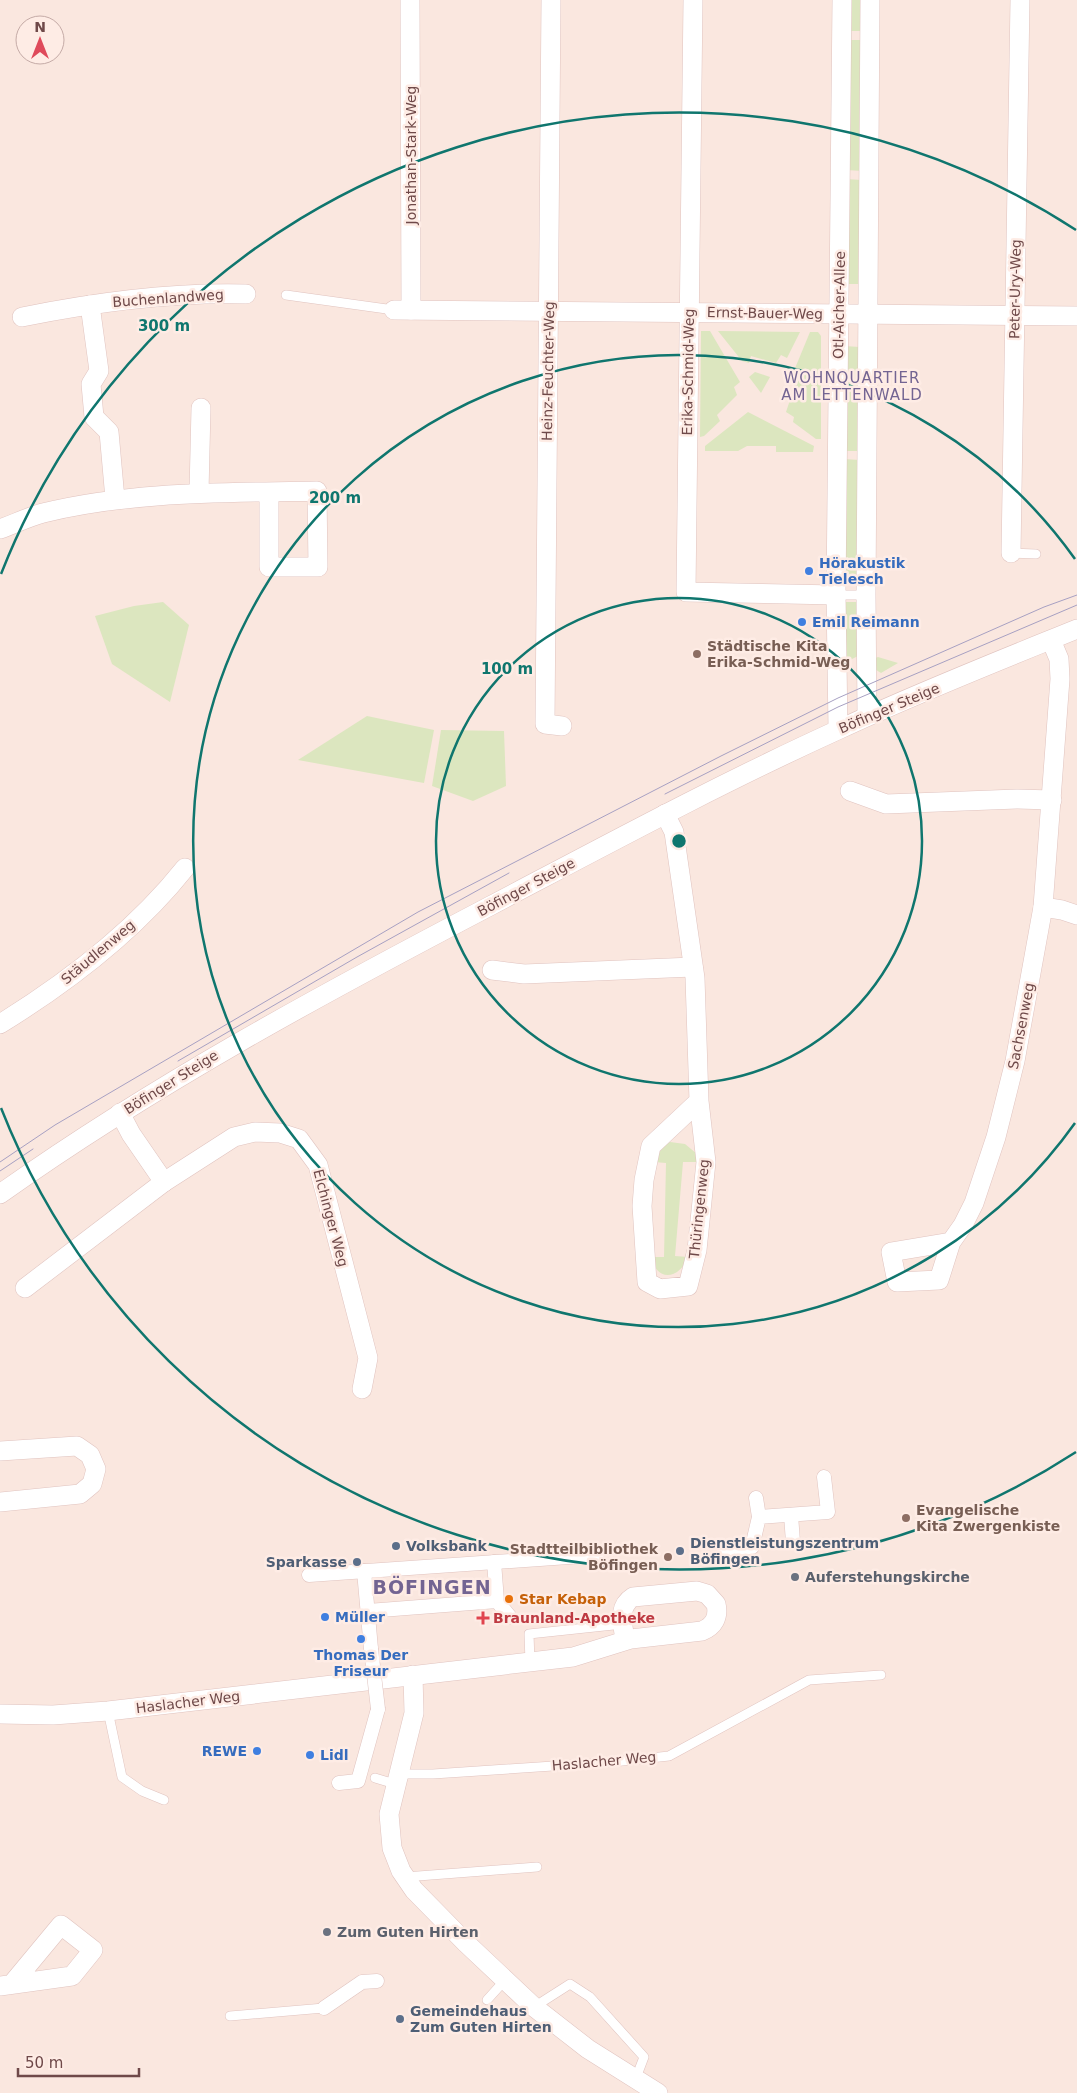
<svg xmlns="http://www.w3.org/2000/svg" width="1077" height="2093" font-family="'DejaVu Sans',sans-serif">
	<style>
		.green { fill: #dce6bf }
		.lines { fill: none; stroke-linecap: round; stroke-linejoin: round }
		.service-casing { stroke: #e0c3bf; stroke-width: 10 }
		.pedestrian-casing { stroke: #e0c3bf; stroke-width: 15 }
		.minor-casing { stroke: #e0c3bf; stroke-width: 20 }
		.service { stroke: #fff; stroke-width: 9 }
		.pedestrian { stroke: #fff; stroke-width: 14 }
		.minor { stroke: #fff; stroke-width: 19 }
		.tram { stroke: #a7a0c2; stroke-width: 1 }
		.pedestrian-bridge-casing { stroke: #e0c3bf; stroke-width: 15; stroke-linecap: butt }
		.pedestrian-bridge { stroke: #fff; stroke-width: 14 }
		.ring { fill: none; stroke: #0f766e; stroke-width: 2.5 }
		.shop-dot { fill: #3f7fe0; stroke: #feece5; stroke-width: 2 }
		.education-dot { fill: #8d6e63; stroke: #feece5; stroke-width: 2 }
		.service-dot { fill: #5c6f8a; stroke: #feece5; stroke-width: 2 }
		.worship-dot { fill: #6b7280; stroke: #feece5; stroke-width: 2 }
		.food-dot { fill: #e8710a; stroke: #feece5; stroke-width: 2 }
		.health-dot { fill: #e0444e; stroke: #feece5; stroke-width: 2 }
		.labels { text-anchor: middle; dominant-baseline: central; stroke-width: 5; stroke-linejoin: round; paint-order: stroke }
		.street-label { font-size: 14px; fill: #6f4949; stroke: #feece5 }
		.shop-label { font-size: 14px; font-weight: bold; fill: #366cbe; stroke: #feece5; text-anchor: start }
		.education-label { font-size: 14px; font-weight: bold; fill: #785e54; stroke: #feece5; text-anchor: start }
		.service-label { font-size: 14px; font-weight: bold; fill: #4e5e75; stroke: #feece5; text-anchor: start }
		.worship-label { font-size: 14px; font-weight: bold; fill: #5b616d; stroke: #feece5; text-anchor: start }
		.food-label { font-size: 14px; font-weight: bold; fill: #c56008; stroke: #feece5; text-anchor: start }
		.health-label { font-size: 14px; font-weight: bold; fill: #be3a42; stroke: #feece5; text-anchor: start }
		.neighbourhood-label { font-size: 15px; letter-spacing: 1px; fill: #736492; stroke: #feece5 }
		.district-label { font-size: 19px; font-weight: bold; letter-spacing: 1px; fill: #736492; stroke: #feece5 }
		.centre { fill: #0f766e; stroke: #feece5; stroke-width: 2.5 }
		.ring-label { font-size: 15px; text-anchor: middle; font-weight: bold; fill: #0f766e; stroke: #feece5; stroke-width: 5; stroke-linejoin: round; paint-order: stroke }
	</style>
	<rect width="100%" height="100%" fill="#fae7df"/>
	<g class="green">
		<rect x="849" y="0" width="17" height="31"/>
		<path d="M848,40h17l-2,131 -17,-1z"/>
		<path d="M845,179l17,1v104h-17z"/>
		<path d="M701,331h9l30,51 -6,5 3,8 -20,20 3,6 -16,15 -4,1z"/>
		<path d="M718,331l82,1 -13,26 -6,-3 -5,8 -25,-7 -2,7 -7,-2z"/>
		<path d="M810,332h8l3,4v103h-5l-23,-17 1,-5 -8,-5 10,-30 -5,-4z"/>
		<path d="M844,346l16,1 -1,104h-15z"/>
		<path d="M755,372l15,5 -9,16 -12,-16z"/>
		<path d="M748,412l66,34 -1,6h-37v-6h-29l-9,5h-33v-5z"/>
		<path d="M843,459l17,1 -2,125h-16z"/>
		<path d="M163,602l26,23 -19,77 -58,-38 -17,-48 39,-10z"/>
		<path d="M841,602h16l1,54 -18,9z"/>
		<path d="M878,657l20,6 -17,10 -8,-5v-9z"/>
		<path d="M367,716l67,14 -10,53 -126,-23z"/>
		<path d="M441,730l63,1 2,55 -33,15 -41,-15z"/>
		<path d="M670,1142l15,2 12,10v8h-14l-8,94 13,1c-8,22 -32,26 -36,0h12l2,-94 -12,-1 4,-13z"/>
	</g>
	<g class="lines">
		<g class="service-casing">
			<g id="service">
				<path d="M286,295l108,15"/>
				<path d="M1011,553l25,1"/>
				<path d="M836,595h30"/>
				<path d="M530,1662l-1,-28 94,-10"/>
				<path d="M108,1711l14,66 20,14 22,9"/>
				<path d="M399,1774h34l180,-12 56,-6 140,-76 72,-5"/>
				<path d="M375,1778l20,6"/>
				<path d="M405,1877l132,-10"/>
				<path d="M487,2000l18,-20"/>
				<path d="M534,2007l36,-23 20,13 54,60 -8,21"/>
				<path d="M230,2016l94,-8"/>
			</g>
		</g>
		<g class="pedestrian-casing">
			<g id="pedestrian">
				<path d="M756,1498l3,19"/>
				<path d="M791,1515l2,27"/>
				<path d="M724,1549l28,-2 7,-30 69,-5 -4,-35"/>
				<path d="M494,1562l3,39 13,16"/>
				<path d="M364,1571l7,78"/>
				<path d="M309,1575l288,-20"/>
				<path d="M368,1611l129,-10"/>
				<path d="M339,1783l19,-2 20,-72"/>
				<path d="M324,2008l38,-26 15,-1"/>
			</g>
		</g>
		<g class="minor-casing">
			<g id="minor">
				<path d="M410,0l1,310"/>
				<path d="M551,0l-6,724 17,2"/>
				<path d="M693,0l-7,592 150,3"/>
				<path d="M90,305l9,66 -8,13 3,33 15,15 6,67"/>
				<path d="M394,310l683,6"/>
				<path d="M22,317c74,-15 149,-25 224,-23"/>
				<path d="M199,492l2,-84"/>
				<path d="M0,529c14,-5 28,-12 43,-16 90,-22 182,-20 274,-22l1,76h-49v-75"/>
				<path d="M1011,553l9,-553"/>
				<path d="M867,716l-1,-121 4,-595"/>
				<path d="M838,729l-2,-134 6,-595"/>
				<path d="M850,791l36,13 131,-5 35,1"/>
				<path d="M665,814l9,18 21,146 4,123 7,61 -9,88 -9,36 -28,3 -13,-7 -5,-76 2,-26 7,-34 48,-45"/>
				<path d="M1043,907l19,3 15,5"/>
				<path d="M492,970l32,4 169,-7"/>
				<path d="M0,1024c68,-42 135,-93 185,-156"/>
				<path d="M164,1182l70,-45 21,-5 25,1 19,6 19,26 50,193 -6,31"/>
				<path d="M0,1194c155,-110 322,-200 490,-288 116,-61 231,-123 350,-177 77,-36 158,-68 237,-100"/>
				<path d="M951,1242l-12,38 -42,2 -6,-30 60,-10 12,-17 11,-22 22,-66 19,-76 28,-154 17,-228 -1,-20 -8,-19"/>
				<path d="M25,1288l139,-106 -33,-48 -11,-21"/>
				<path d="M0,1451l77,-5 13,9 6,14 -4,15 -12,10 -80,8"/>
				<path d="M413,1675l1,38 -25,101 3,34 9,23 13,19 52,53 68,64 54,42 70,44"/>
				<path d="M0,1714l53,1 55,-4 465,-54 58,-18 71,-8c12,-5 17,-14 14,-27l-9,-10 -10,-3 -64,6c-16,10 -10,27 -8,43"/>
				<path d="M0,1986l72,-10 21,-26 -32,-25 -49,59"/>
			</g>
		</g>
		<use href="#service" class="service"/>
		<use href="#pedestrian" class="pedestrian"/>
		<use href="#minor" class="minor"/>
		<g class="tram">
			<path d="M665,794l173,-87 239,-102"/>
			<path d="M178,1061l179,-104 152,-84"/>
			<path d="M0,1162l55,-37 363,-213 303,-156 117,-58 206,-91 33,-12"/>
			<path d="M0,1171l33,-22"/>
		</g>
		<g class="pedestrian-bridge-casing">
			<path id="pedestrian-bridge" d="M371,1649l7,60"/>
		</g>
		<use href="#pedestrian-bridge" class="pedestrian-bridge"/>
	</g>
	<g class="ring">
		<circle cx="679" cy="841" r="243"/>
		<path d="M1075 1123A486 486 0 1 1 1075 559"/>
		<path d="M1076 1452A729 729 0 0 1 1 1108M1 574A729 729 0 0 1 1076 230"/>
	</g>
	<g class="shop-dot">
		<circle cx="809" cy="571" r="5"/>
		<circle cx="802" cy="622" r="5"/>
		<circle cx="325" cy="1617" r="5"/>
		<circle cx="361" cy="1639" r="5"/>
		<circle cx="257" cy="1751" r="5"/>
		<circle cx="310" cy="1755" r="5"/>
	</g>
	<g class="education-dot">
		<circle cx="697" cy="654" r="5"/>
		<circle cx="906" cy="1518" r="5"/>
		<circle cx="668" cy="1557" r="5"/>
	</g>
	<g class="service-dot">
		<circle cx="396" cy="1546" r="5"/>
		<circle cx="680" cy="1551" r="5"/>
		<circle cx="357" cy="1562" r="5"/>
		<circle cx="400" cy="2019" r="5"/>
	</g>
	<g class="worship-dot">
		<circle cx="795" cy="1577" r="5"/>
		<circle cx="327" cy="1932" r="5"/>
	</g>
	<circle class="food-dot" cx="509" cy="1599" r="5"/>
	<path class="health-dot" d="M480.5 1610.5h5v5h5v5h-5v5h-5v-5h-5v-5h5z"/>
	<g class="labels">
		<g class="street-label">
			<text transform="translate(411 155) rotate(-90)">Jonathan-Stark-Weg</text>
			<text transform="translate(1015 289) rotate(-89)">Peter-Ury-Weg</text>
			<text transform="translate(168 298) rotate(-4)">Buchenlandweg</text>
			<text transform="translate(839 305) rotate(-89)">Otl-Aicher-Allee</text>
			<text transform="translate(765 313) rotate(1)">Ernst-Bauer-Weg</text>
			<text transform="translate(548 371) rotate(-89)">Heinz-Feuchter-Weg</text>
			<text transform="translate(688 372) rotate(-89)">Erika-Schmid-Weg</text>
			<text transform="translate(889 708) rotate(-23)">Böfinger Steige</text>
			<text transform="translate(526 887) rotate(-28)">Böfinger Steige</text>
			<text transform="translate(98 952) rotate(-40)">Stäudlenweg</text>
			<text transform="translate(1021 1026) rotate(-79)">Sachsenweg</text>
			<text transform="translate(171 1082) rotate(-32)">Böfinger Steige</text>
			<text transform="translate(699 1209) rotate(-84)">Thüringenweg</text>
			<text transform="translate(331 1218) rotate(75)">Elchinger Weg</text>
			<text transform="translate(188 1702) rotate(-7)">Haslacher Weg</text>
			<text transform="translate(604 1761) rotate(-5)">Haslacher Weg</text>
		</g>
		<g class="shop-label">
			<text x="819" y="563">Hörakustik<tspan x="819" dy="16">Tielesch</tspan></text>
			<text x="812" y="622">Emil Reimann</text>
			<text x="335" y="1617">Müller</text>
			<text x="361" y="1655" text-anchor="middle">Thomas Der<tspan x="361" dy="16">Friseur</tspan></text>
			<text x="247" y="1751" text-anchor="end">REWE</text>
			<text x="320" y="1755">Lidl</text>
		</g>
		<g class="education-label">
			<text x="707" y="646">Städtische Kita<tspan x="707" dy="16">Erika-Schmid-Weg</tspan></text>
			<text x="916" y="1510">Evangelische<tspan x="916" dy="16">Kita Zwergenkiste</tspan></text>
			<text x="658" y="1549" text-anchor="end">Stadtteilbibliothek<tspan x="658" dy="16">Böfingen</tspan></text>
		</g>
		<g class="service-label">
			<text x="690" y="1543">Dienstleistungszentrum<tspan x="690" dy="16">Böfingen</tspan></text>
			<text x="406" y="1546">Volksbank</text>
			<text x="347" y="1562" text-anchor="end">Sparkasse</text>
			<text x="410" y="2011">Gemeindehaus<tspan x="410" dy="16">Zum Guten Hirten</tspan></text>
		</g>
		<g class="worship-label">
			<text x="805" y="1577">Auferstehungskirche</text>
			<text x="337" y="1932">Zum Guten Hirten</text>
		</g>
		<g class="food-label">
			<text x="519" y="1599">Star Kebap</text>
		</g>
		<g class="health-label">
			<text x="493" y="1618">Braunland-Apotheke</text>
		</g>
		<g class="neighbourhood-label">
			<text x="852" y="378">WOHNQUARTIER<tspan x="852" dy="17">AM LETTENWALD</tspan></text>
		</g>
		<g class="district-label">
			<text x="432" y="1587">BÖFINGEN</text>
		</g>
	</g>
	<circle cx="679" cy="841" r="8" class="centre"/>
	<g class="ring-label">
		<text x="164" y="331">300 m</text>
		<text x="335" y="503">200 m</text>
		<text x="507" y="674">100 m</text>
	</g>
	<g transform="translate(40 40)"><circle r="24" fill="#feece5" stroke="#c5aba7"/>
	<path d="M0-4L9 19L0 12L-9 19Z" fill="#df4a5b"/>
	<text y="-8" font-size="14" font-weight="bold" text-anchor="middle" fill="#6f4949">N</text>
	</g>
	<path d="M18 2068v8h121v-8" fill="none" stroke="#6f4949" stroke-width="2.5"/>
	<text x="25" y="2068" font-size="15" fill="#6f4949" stroke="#feece5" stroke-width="4" paint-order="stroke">50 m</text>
</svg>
